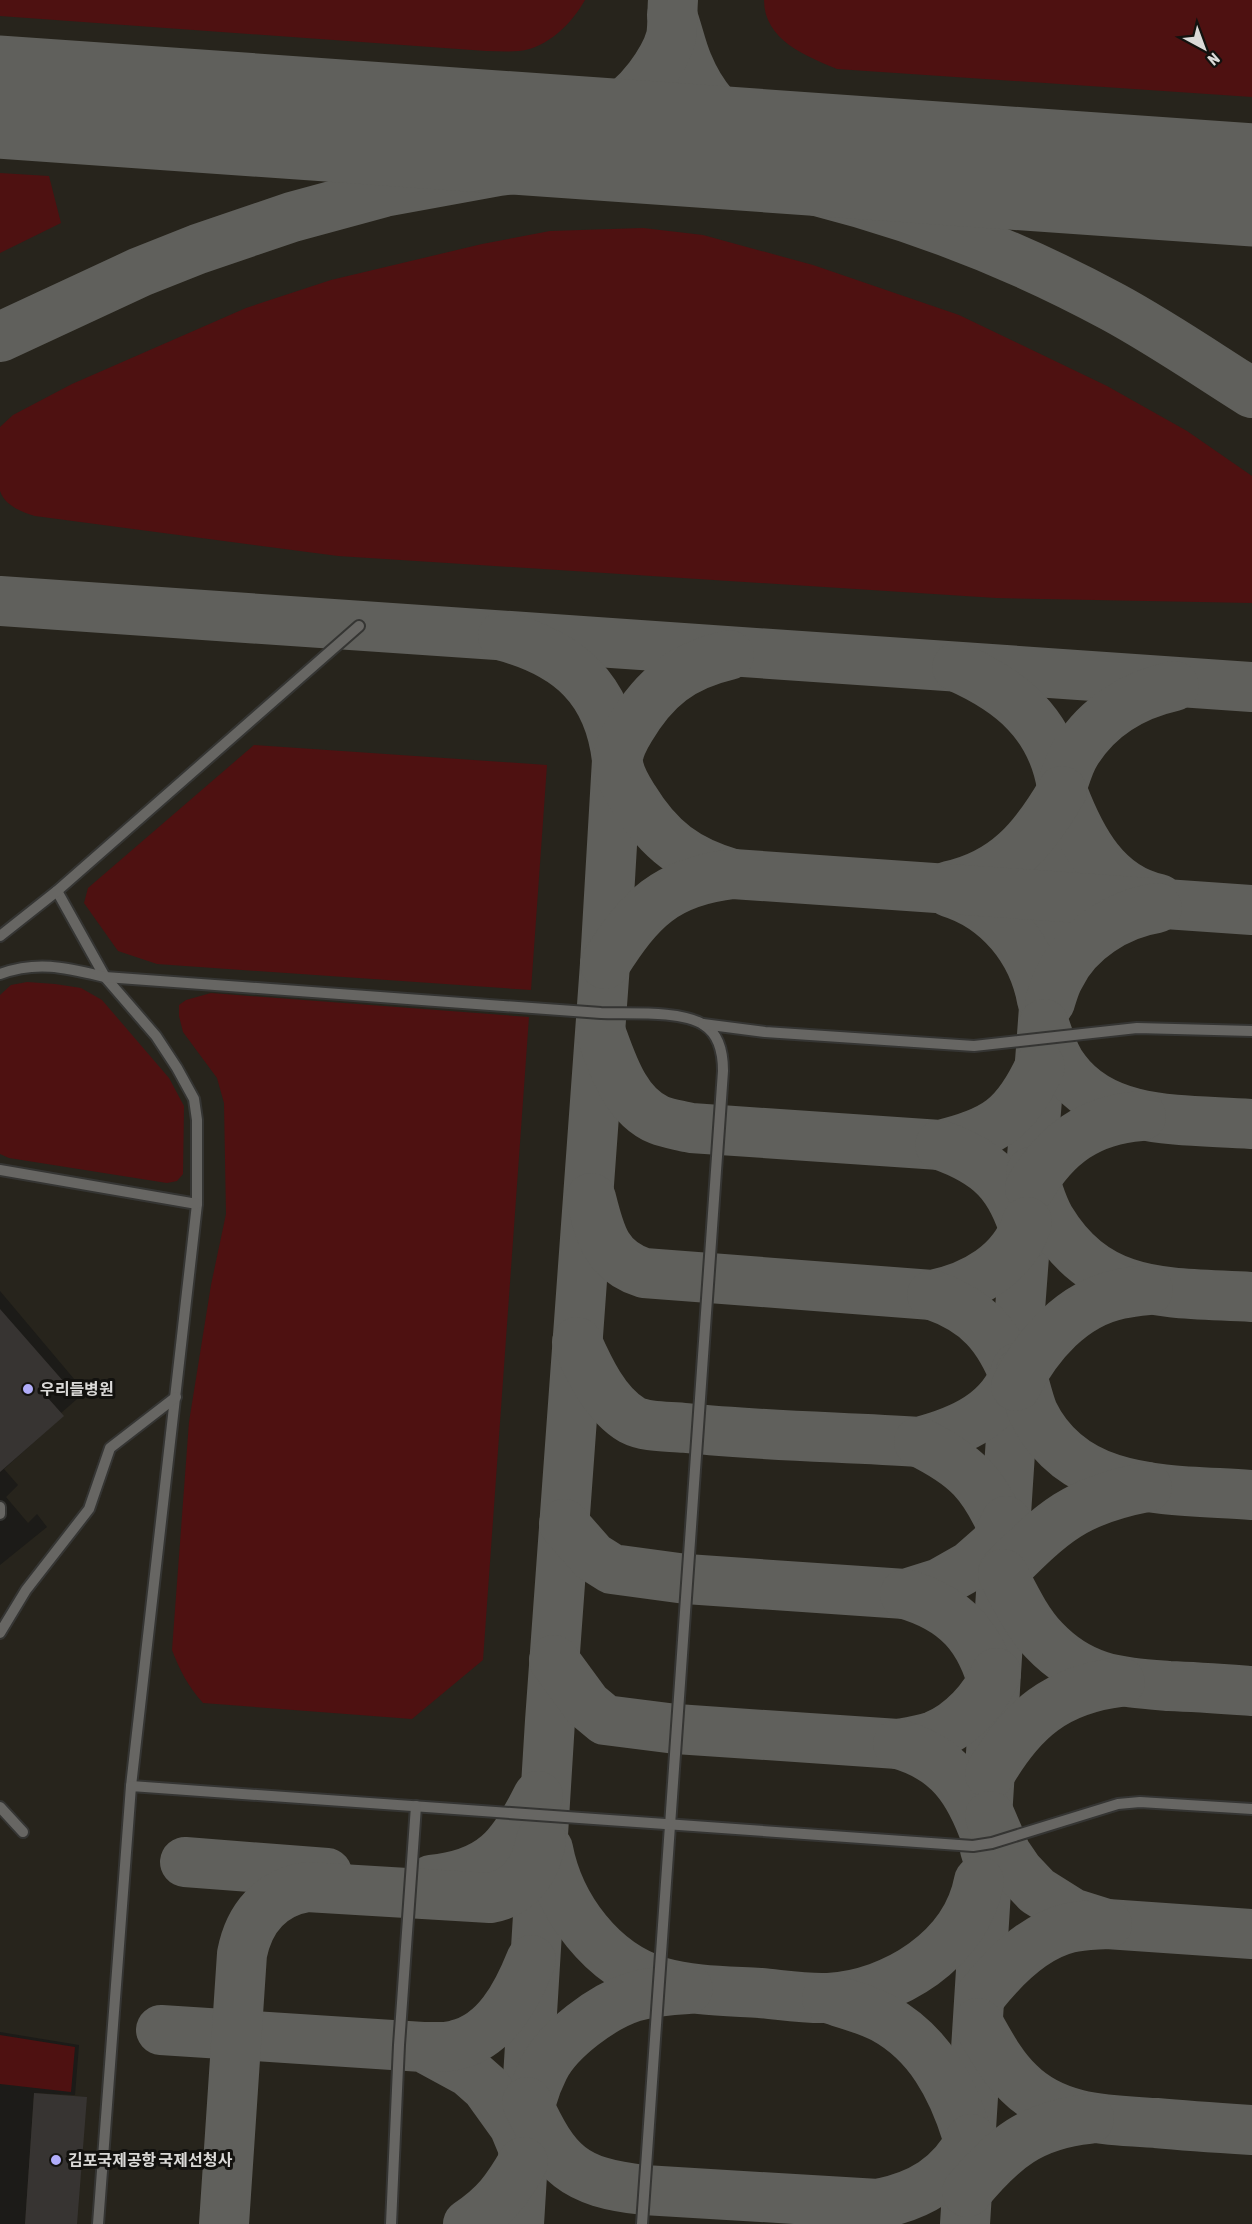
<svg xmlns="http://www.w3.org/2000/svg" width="1252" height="2224" font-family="'Asap Condensed','Noto Sans KR',sans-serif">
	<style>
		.built { fill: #27241c }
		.green { fill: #4e1111 }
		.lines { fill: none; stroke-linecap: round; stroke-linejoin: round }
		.taxiway { stroke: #60605c; stroke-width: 50 }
		.runway { stroke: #60605c; stroke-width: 123 }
		.building { fill: #373432 }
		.lane-casing { stroke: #353533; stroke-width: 14 }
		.lane { stroke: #676663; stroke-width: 10 }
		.poi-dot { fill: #b1adfa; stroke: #13120f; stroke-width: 2 }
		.labels { text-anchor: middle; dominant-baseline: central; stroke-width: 6; stroke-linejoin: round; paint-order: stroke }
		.poi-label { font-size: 16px; font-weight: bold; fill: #dbdad8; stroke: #13120f; text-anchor: start }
	</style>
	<rect width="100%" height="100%" fill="#1c1b18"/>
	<path class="built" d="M0,0h1252v2224h-1227l9,-131 41,2 4,-50 -79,-13v-467l47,-38 -10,-13 -9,9 -22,-26 12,-12 -14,-16 59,-53 -2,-3 24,-21 -85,-101z"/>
	<g class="green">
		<path d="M0,0h585c-13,23 -37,48 -66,51 -11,1 -22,0 -33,0l-486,-35z"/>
		<path d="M764,0h488v97l-415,-28c-31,-13 -73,-29 -73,-69z"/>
		<path d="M0,173l49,3 12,47 -61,30z"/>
		<path d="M643,228l60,7 110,30 146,50 148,71 80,45 65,45v127l-256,-5 -658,-42 -303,-40c-13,-4 -30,-10 -35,-25 0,-9 0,-51 0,-64l13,-12 59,-31 174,-76 85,-28 151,-36 68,-13z"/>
		<path d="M254,745l293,20 -16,225 -374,-26 -39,-13 -34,-48 4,-15z"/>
		<path d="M27,982l28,2 26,4 21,12 67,78 15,28 -1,68 -6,7 -10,2 -158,-25 -9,-4v-159l11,-10z"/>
		<path d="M211,993l318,24 -46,643 -71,59 -209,-16c-15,-17 -23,-32 -31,-53l17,-228 22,-137 15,-71 -2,-111 -7,-25 -34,-46 -4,-16v-11l7,-5z"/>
		<path d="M0,2035l75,12 -4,45 -71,-8z"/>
	</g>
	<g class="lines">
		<g class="taxiway">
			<path d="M672,15c6,16 9,33 16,49 17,42 48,70 89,87"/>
			<path d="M546,136c44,-11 74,-20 103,-58 9,-12 18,-26 22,-41 2,-11 1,-25 2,-37"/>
			<path d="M755,177c124,25 247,70 358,130 48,26 93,57 139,86"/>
			<path d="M0,337l140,-65 58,-23 94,-32 92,-25 115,-21 81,-10 292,-4"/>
			<path d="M0,601l1252,86"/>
			<path d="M503,636c66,18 106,53 114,124l-12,204 -55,757 -31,503"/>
			<path d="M729,655c-47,11 -74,32 -99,74 -5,8 -13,23 -12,33 1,14 9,26 16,37 25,41 53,62 99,75"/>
			<path d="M957,667c54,24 95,57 105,120 5,36 -6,74 -9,111 -8,82 -12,164 -20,247 -20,234 -33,469 -48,704l3,10 -23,365"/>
			<path d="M1062,787c4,-12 7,-24 14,-35 22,-36 58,-57 98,-66"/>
			<path d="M1063,793c18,47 43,95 96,106"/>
			<path d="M949,886c56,-12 85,-47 113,-95"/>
			<path d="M949,892c49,15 84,58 93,108"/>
			<path d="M605,964c35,-55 60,-82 128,-90l519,36"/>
			<path d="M1050,1002c3,-9 5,-18 10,-26 17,-36 58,-62 97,-68"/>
			<path d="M1044,1024c6,16 10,33 21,46 42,57 124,49 187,54"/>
			<path d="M601,1033c11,30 24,73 58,87 10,4 21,5 32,8l249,17c55,-13 76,-27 100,-79"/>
			<path d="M940,1145c50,18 71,39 86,90"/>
			<path d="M1031,1172c7,15 10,32 19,47 49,81 119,73 202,78"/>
			<path d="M1030,1188c26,-44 59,-68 111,-72"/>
			<path d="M591,1198c9,36 15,63 53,75l288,22c41,-8 82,-31 95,-73"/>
			<path d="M932,1295c46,16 67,41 84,85"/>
			<path d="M577,1342c12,27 28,62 55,78 15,8 38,6 54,8 77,8 156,9 233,14 42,-11 84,-29 98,-74"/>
			<path d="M1021,1372c4,13 7,27 12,40 41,85 138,77 219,83"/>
			<path d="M1016,1386c22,-42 56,-82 104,-92 9,-2 18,-3 28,-4"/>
			<path d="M919,1442c48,24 64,41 86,90"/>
			<path d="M564,1524l29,33 19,12 74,10 219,15 35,-11 30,-17 25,-22 11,-23"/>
			<path d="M1003,1572c51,-51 72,-71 144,-85"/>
			<path d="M1003,1574c12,23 23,47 41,66 38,40 74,42 125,46 28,1 55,3 83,5"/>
			<path d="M905,1594c51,15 76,43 89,94"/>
			<path d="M554,1660l33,45 18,15 71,9 222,15c12,-2 25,-4 36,-8 27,-11 51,-37 62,-63"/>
			<path d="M898,1744c50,14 71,45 88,93"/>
			<path d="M990,1774c32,-55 66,-84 130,-92"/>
			<path d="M990,1816l16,37 13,19 18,19 35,22 35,11 145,10"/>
			<path d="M548,1849c11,58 54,116 112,133 32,9 67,9 100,11 22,2 46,6 68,5 66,-4 138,-48 151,-117"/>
			<path d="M185,1862l142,11"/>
			<path d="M431,1880c61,-6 81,-32 107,-84"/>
			<path d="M980,1997c22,-28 52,-60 89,-69 12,-3 25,-3 38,-4"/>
			<path d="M827,1998c19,6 39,11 56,20 46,25 69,69 84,117"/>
			<path d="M978,2023c12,21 23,43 41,60 37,37 88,37 137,40 32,3 64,5 96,7"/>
			<path d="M161,2030l262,17 46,25 17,15 28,39 10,24"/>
			<path d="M423,2047c11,0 22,1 33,-2 40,-9 61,-50 75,-85"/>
			<path d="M532,2099c3,-11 7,-21 12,-31 15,-29 58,-61 89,-71 18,-5 37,-7 55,-8"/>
			<path d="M527,2102c29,63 46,80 117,88l234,14c41,-8 73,-26 93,-65"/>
			<path d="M967,2192c36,-44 65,-67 122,-73"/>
			<path d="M224,2224l18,-270c7,-36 28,-61 65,-67l183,11c30,-5 46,-29 51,-58"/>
			<path d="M468,2224c27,-18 39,-34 55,-62"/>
		</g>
		<path class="runway" d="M0,97l1252,88"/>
	</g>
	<g class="building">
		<path d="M0,1309l64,73 -17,15 17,19 -64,56z"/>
		<path d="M34,2093l53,4 -10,127h-52z"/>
	</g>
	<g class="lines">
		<g class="lane-casing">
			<g id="lane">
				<path d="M57,891l48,86 51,59 21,32 17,31 3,21v84l-66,582"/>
				<path d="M0,936l57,-45 302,-265"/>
				<path d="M0,974c38,-14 67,-6 105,3l496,36c28,1 80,-3 103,12 16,10 19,29 19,46l-81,1153"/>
				<path d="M703,1024l62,8 209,14 163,-18 115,3"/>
				<path d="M0,1170l197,34"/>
				<path d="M0,1507v7"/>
				<path d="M0,1633l26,-43 63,-81 21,-61 66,-51"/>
				<path d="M0,1807l23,25"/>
				<path d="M98,2224l33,-438 842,60 19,-3 126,-39 22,-2 112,7"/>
				<path d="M391,2224l8,-179 17,-239"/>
			</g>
		</g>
		<use href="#lane" class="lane"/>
	</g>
	<g class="poi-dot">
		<circle cx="28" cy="1389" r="6"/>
		<circle cx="56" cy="2160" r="6"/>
	</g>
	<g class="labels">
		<g class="poi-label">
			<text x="40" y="1389">우리들병원</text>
			<text x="68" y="2160">김포국제공항 국제선청사</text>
		</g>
	</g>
	<g transform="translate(1204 48) rotate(139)" stroke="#13120f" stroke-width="4.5" paint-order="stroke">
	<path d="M0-4.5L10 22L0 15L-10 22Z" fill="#dbdad8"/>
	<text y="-9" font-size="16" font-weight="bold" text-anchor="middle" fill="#dbdad8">N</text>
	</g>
</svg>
